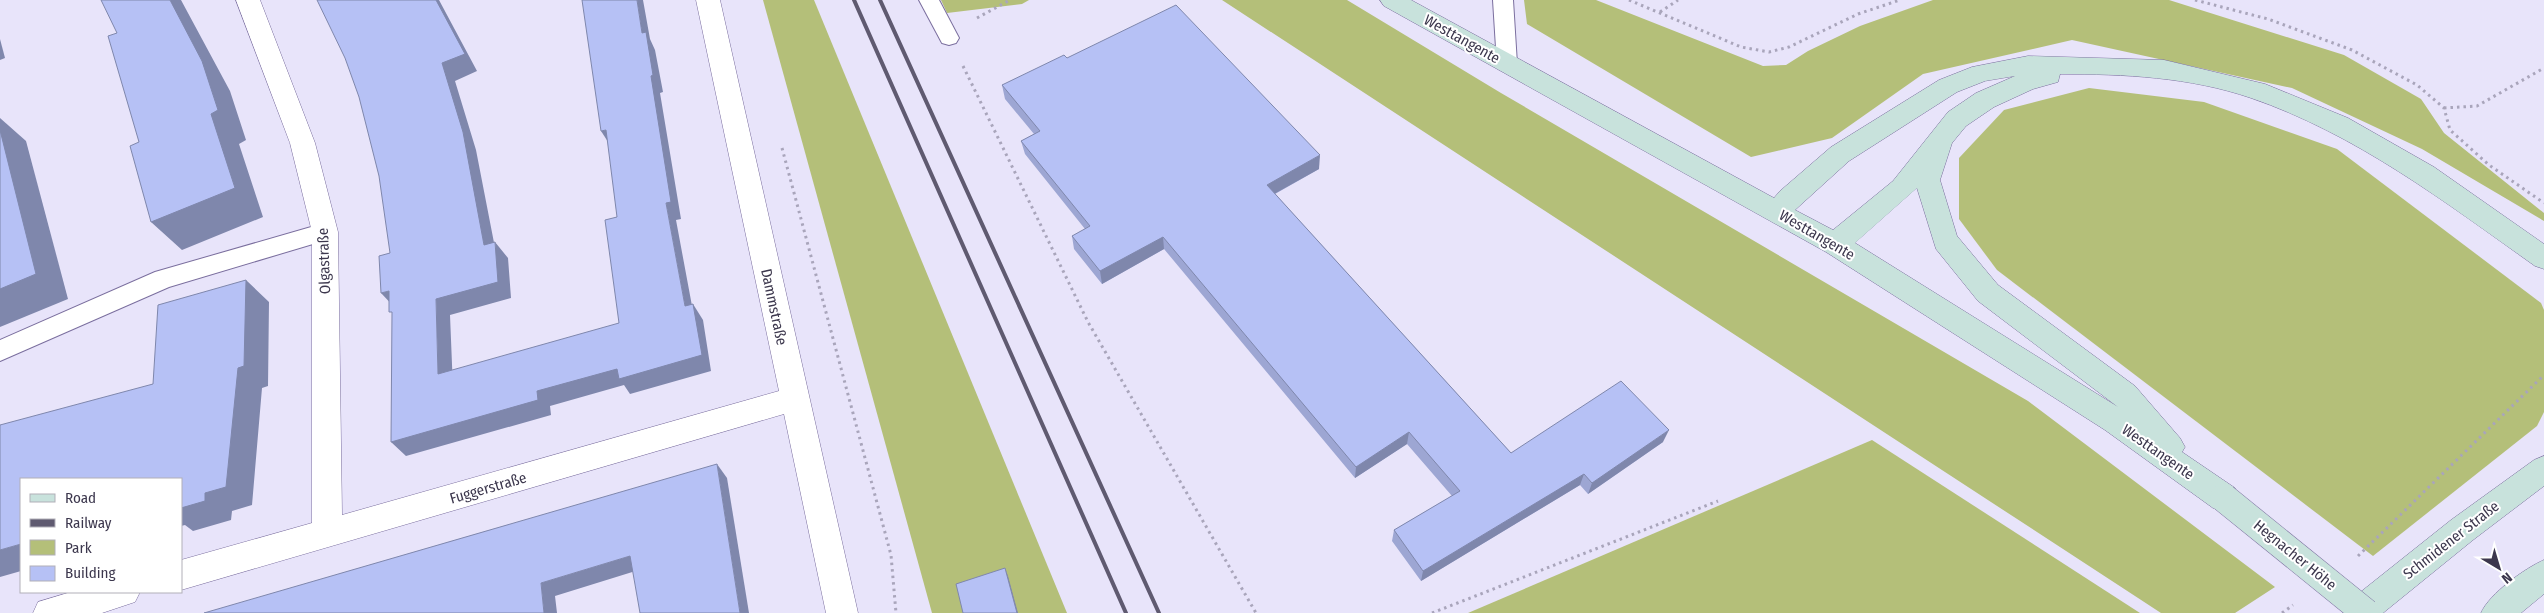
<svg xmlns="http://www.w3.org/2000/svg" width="2544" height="613" font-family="'Fira Sans Condensed',sans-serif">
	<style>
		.green { fill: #b4bf79 }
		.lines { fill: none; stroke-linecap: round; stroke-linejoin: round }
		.lane-casing { stroke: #7a6e9e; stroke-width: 2 }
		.street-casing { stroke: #7a6e9e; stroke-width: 1 }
		.secondary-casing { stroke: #7a6e9e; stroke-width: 1 }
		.path { stroke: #a9a5bb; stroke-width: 3; stroke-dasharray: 2.5 4; stroke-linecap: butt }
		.lane { fill: #fff; fill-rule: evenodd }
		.street { fill: #fff; fill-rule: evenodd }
		.secondary { fill: #c8e2dc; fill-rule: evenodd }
		.rail { stroke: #5f5a70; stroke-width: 4 }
		.secondary-bridge-casing { stroke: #7a6e9e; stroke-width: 29; stroke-linecap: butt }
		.secondary-bridge { stroke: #c8e2dc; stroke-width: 28 }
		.wall { fill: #9da6d3 }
		.shaded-wall { fill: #7f87ac }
		.building { fill: #b6c1f5; stroke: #7f87ac }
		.labels { text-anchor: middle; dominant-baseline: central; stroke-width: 4; stroke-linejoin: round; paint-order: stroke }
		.street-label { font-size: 15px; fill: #3c374d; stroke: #fff }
	</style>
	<rect width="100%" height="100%" fill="#e8e4fa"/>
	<g class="green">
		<path d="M763,0h51l253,613h-135z"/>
		<path d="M941,0h88l-7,4 -75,9z"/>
		<path d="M1222,0h125l154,93 527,308 247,186 -40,26h-74z"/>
		<path d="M1524,0h72l167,66 23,-1 22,-14 52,-25 73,-26h236l175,55 77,44 23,34 100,80v8l-122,-72 -130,-61 -220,-48 -149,34 -91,64 -81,19 -224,-133z"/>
		<path d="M2089,88l115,14 133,47 204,154 3,7v102l-7,14 -164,130 -376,-286 -38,-51v-61l45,-48z"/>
		<path d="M1872,440l268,173h-672z"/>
	</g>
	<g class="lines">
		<g class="lane-casing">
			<g id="lane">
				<path d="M919,0h20l20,38 -3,5 -7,2 -7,-2z"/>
				<path d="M1493,0h20l4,64 -3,5 -7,3 -7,-3 -3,-5z"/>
				<path d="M325,223l8,3 3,6 -3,6 -164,49 -169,74v-21l155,-68z"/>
			</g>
		</g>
		<g class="street-casing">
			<g id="street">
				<path d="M236,0h24l55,143 23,89 4,283 437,-124 -83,-391h24l138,613h-32l-42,-199 -603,176v-30l131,-37v-291l-22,-89z"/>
				<path d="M71,592h69l-5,10 -33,11h-69l5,-11z"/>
			</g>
		</g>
		<g class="secondary-casing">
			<g id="secondary">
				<path d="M1380,0h31l363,198 6,-7 51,-44 108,-67 33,-13 56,-11 136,4 101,24 83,34 86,49 110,77v25l-9,-3c-90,-64 -179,-132 -284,-168 -61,-21 -127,-24 -191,-24l-2,8 -25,7 -39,18 -28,19 -14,17 -12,37 17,56 41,49 137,101 45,52 5,9 -3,5 53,36 4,10 -4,10 -11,4 -11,-4 -108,-78 -279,-178 -442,-246zM2015,76l-39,17 -28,19 -55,69 -60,49 -38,-20 54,-49 108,-69 28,-11zM1917,188l19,61 42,52 140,106 -263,-164z"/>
				<path d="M2544,456v30l-71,54 -90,73h-40l5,-11 103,-82 83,-60z"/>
				<path d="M2544,560v34l-23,19h-40c8,-19 44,-45 63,-53z"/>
			</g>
		</g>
		<g class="path">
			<path d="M1629,0l112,47 28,5 20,-5 69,-33 42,-14"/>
			<path d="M2195,0l73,19 84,31 65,35 27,23 6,22 39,35 55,38"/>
			<path d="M1660,12l18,-12"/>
			<path d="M977,18l33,-18"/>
			<path d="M963,66l125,256 168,291"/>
			<path d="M2444,108l33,-2 67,-38"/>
			<path d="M782,148l109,407 5,58"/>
			<path d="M2358,556l186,-181"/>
			<path d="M1432,613l286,-112"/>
			<path d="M2282,613l11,-8"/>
		</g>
		<use href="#lane" class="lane"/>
		<use href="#street" class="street"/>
		<use href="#secondary" class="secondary"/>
		<g class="rail">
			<path d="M854,0l272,613"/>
			<path d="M880,0l279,613"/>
		</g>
		<g class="secondary-bridge-casing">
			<path id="secondary-bridge" d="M2224,498l142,115"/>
		</g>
		<use href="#secondary-bridge" class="secondary-bridge"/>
	</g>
	<path class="wall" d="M1067,58l252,111 -44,25 236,259 152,-11 -75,52 -8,-9 -159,96 -29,-40 2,-11 58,-34 -45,-52 -52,34 -191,-229 -62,35 -28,-35 -2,-13 13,-7 -60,-75 -4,-13 13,-7 -29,-35 -3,-14z"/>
	<g class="shaded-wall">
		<path d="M170,0h11l49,91 16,49 -7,4 24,73 -81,33 -31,-28 60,-108z"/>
		<path d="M436,0h3l38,71 -22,10 21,69 20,103 -1,-11 13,16 3,40 -61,17 3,74 -15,-15 -2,-75 48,-54 -42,-182z"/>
		<path d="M637,0h6l7,39 5,11 8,42 -3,1 21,126 -5,1 19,102 -10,-16 -19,-103 -24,-170z"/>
		<path d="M0,39l5,19 -5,2z"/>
		<path d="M0,118l26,23 42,158 -68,28z"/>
		<path d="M606,130l6,18 -11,-17z"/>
		<path d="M1320,155l-1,14 -52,29v-13z"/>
		<path d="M1163,237l1,12 -62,35 -2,-13z"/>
		<path d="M246,280l23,22 -1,84 -6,2 -10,117 -20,6 -1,9 -38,11 -8,-6 -4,1v-18l24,-15z"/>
		<path d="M389,291l7,18 -15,-16z"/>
		<path d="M693,304l10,16 8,51 -81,23 -6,-9 -74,21 1,9 -145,41 -15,-14 146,-51z"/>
		<path d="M1669,430l-6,12 -75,52 4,-11z"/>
		<path d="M1409,432l-2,12 -52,34 1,-11z"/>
		<path d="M717,464l10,14 22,135h-9z"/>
		<path d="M1584,474l-4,11 -159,96 2,-10z"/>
		<path d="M21,544v27l-21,6v-27z"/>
		<path d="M630,556l12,13 -87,27 2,17h-13l-3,-30z"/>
		<path d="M1005,568l3,8 10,37h-1z"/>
	</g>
	<g class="building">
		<path d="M101,0h69l32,61 16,49 -7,4 24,74 -84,34 -21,-76 9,-4 -31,-106 9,-3z"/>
		<path d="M317,0h119l29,54 -23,9 21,69 21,113 11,-3 3,40 -62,17 2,75 181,-51 -14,-103 12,-3 -11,-87 -5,1 -19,-131h55l5,33 4,-1 7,43 -2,1 20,126 -5,1 19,103 8,-2 9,51 -83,24 -2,-10 -80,22 1,9 -147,42 1,-130h-3v-21l-8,2 -2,-37 11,-3 -11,-77 -20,-79 -14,-39z"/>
		<path d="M1176,5l144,150 -53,30 244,268 110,-72 48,49 -77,53 -8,-9 -161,97 -29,-41 66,-39 -51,-59 -53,35 -193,-230 -63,34 -28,-35 18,-10 -69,-85 19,-10 -38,-46 62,-30 3,3z"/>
		<path d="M0,130l36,144 -36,15z"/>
		<path d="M246,280l-2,86 -6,2 -12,119 -21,6v8l-24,7v-29h-160v65l-21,6v-125l153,-41 5,-79z"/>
		<path d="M717,464l23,149h-100l-10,-57 -89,27 3,30h-340z"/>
		<path d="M1005,568l12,45h-54l-7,-29z"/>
	</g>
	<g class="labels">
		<g class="street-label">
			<text transform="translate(1462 39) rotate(29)">Westtangente</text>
			<text transform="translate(1817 235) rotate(30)">Westtangente</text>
			<text transform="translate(324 261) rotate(-92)">Olgastraße</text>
			<text transform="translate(774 307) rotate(78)">Dammstraße</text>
			<text transform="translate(2158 452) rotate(35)">Westtangente</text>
			<text transform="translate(488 488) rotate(-16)">Fuggerstraße</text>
			<text transform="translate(2451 540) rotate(-38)">Schmidener Straße</text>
			<text transform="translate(2295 555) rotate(39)">Hegnacher Höhe</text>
		</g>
	</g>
	<rect x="20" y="478" width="162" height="115" fill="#ffffff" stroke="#b1afb8"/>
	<rect x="30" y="494" width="25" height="8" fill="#c8e2dc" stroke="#b1afb8"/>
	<text x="65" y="503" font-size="15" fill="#3c374d">Road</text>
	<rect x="30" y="519" width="25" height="8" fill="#5f5a70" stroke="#b1afb8"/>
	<text x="65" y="528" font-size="15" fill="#3c374d">Railway</text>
	<rect x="30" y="540" width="25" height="15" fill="#b4bf79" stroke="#b1afb8"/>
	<text x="65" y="553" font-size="15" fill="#3c374d">Park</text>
	<rect x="30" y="566" width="25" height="15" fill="#b6c1f5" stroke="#b1afb8"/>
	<text x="65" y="578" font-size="15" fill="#3c374d">Building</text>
	<g transform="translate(2499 568) rotate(142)" stroke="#ffffff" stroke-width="4" paint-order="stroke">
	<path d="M0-4L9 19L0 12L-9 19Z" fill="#3c374d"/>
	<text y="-8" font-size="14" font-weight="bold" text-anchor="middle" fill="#3c374d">N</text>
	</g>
</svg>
